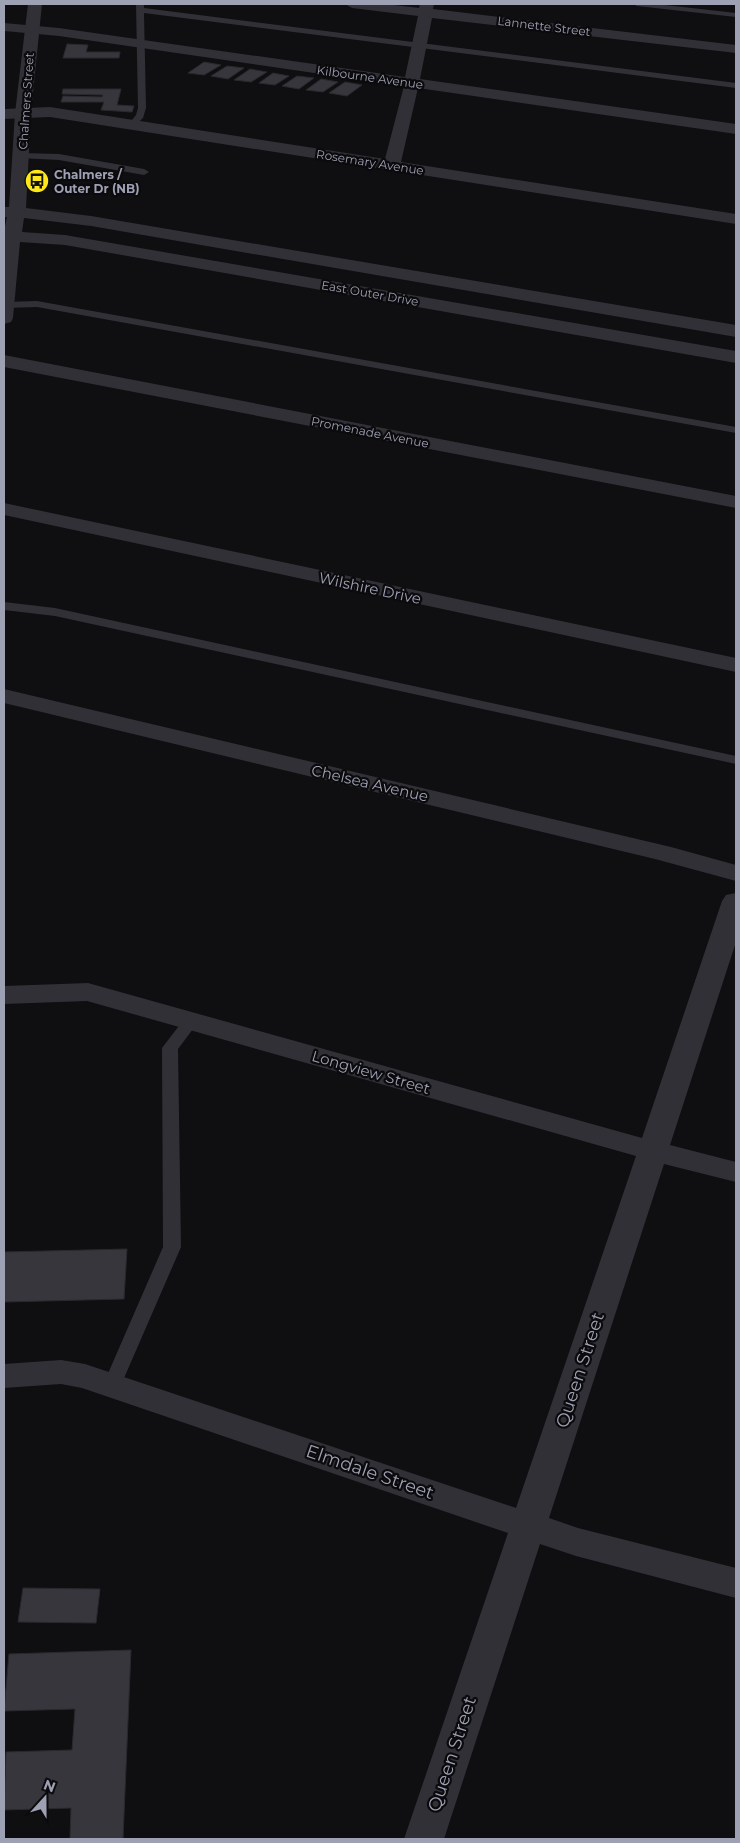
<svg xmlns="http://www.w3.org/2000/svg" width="740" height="1843" font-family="Montserrat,sans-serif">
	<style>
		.building { fill: #37363c; stroke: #2a292d }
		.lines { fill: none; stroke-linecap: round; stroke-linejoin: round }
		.service { fill: #303036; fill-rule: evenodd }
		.minor { fill: #303036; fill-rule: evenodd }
		.tertiary { fill: #303036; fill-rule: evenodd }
		.labels { text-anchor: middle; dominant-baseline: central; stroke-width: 4.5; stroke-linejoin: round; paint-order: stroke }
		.far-street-label { font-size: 12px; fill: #9ea0b3; stroke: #0b0a0c }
		.far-poi-label { font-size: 12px; font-weight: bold; fill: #9ea0b3; stroke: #0b0a0c; text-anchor: start }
		.street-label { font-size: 15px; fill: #9ea0b3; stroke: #0b0a0c }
		.near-street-label { font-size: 18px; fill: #9ea0b3; stroke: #0b0a0c }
	</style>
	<rect width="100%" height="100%" fill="#0f0f11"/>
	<g class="building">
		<path d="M67,44l21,1 -2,7h34l-1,6h-56z"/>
		<path d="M204,62l17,3 -17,10 -16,-2z"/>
		<path d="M227,66l17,2 -16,11 -17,-3z"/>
		<path d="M250,69l17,3 -16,10 -17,-2z"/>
		<path d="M273,73l16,3 -14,9 -16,-2z"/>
		<path d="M297,76l17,2 -15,11 -17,-3z"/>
		<path d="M321,79l17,3 -15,10 -17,-2z"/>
		<path d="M345,82l17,3 -15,11 -18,-3z"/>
		<path d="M63,89h58l-4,16 17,1 -2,6 -31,-2 3,-8h-43l2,-6 39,1 1,-2 -41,-1z"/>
		<path d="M127,1249l-3,50 -120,3v-50z"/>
		<path d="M23,1588l77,1 -4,34 -78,-1z"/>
		<path d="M131,1650l-8,189h-53l1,-31 -67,2 2,-58 66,-2 3,-41 -71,2 5,-57z"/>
	</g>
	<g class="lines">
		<g class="service">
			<path d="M136,4h8v4l592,75v5l-592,-75 2,95 -3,10 -11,10 -4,-3 8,-10 2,-7z"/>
			<path d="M633,4h23l80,9v4l-99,-11z"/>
			<path d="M22,153l37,1 85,15 5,3 -5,3 -85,-15 -40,-2v-4z"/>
			<path d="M37,301l699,126v6l-699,-126 -33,1 1,-6z"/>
			<path d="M4,602l51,6 681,148v8l-681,-148 -51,-6z"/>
			<path d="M191,1016l8,5 -21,28 3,198 -60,138 -2,5 -7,2 -7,-2 -2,-5 60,-138 -1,-199 23,-30z"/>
		</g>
		<g class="minor">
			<path d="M345,4h41l33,4 1,-4h14l-1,5 303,36v8l-304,-35 -12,61 316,45v10l-318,-46 -17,74 335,52v10l-686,-107 -46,2v-10l46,-2 335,52 19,-73 -345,-50 -55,-5v-8l55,5 346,49 13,-61 -66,-8z"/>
			<path d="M4,355l732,141v12l-732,-141z"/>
			<path d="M4,503l732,155v14l-732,-157z"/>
			<path d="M4,689l667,158 65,18v16l-81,-22 -651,-156z"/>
			<path d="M736,893v49l-66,203 66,17v20l-72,-18 -115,354 29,10 158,40v30l-160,-42 -36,-12 -96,295h-40l104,-306 -426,-145 -21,-4 -57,4v-24l57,-4 24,4 431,144 120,-352 -549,-155 -83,3v-18l84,-3 554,155 80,-237 4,-6z"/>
		</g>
		<path class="tertiary" d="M28,4h14l-11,109 -5,95 65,8 645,109v12l-645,-111 -67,-8 -2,14 43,3 671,116v12l-671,-118 -45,-3 -7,76 -2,4 -7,2v-93l3,-14h-3v-10h5l6,-94z"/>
	</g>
	<defs>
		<g id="bus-disc" transform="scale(1.25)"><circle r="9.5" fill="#ffe719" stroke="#0b0a0c"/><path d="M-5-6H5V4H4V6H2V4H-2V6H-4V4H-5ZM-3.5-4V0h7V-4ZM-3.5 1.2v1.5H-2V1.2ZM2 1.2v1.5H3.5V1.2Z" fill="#111"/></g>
	</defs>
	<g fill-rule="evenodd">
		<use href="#bus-disc" x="37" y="181"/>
	</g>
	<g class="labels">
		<g class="far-street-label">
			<text transform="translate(544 26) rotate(7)">Lannette Street</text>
			<text transform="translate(370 77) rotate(8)">Kilbourne Avenue</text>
			<text transform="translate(26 101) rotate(-86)">Chalmers Street</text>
			<text transform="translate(370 162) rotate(9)">Rosemary Avenue</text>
			<text transform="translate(370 293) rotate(10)">East Outer Drive</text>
			<text transform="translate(370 432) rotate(11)">Promenade Avenue</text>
		</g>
		<g class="far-poi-label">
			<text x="54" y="174">Chalmers /<tspan x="54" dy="14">Outer Dr (NB)</tspan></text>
		</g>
		<g class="street-label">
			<text transform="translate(370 588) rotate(12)">Wilshire Drive</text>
			<text transform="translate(370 783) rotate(13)">Chelsea Avenue</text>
			<text transform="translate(371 1072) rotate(16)">Longview Street</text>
		</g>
		<g class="near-street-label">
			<text transform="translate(580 1370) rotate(-72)">Queen Street</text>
			<text transform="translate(370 1472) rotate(19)">Elmdale Street</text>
			<text transform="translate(452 1754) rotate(-72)">Queen Street</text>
		</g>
	</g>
	<rect width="740" height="1843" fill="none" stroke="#9ea0b3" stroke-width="10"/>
	<g transform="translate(45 1798) rotate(21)" stroke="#0b0a0c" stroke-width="4" paint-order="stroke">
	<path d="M0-4L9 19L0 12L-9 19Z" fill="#9ea0b3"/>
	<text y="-8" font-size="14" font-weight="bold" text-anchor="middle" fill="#9ea0b3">N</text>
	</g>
</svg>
